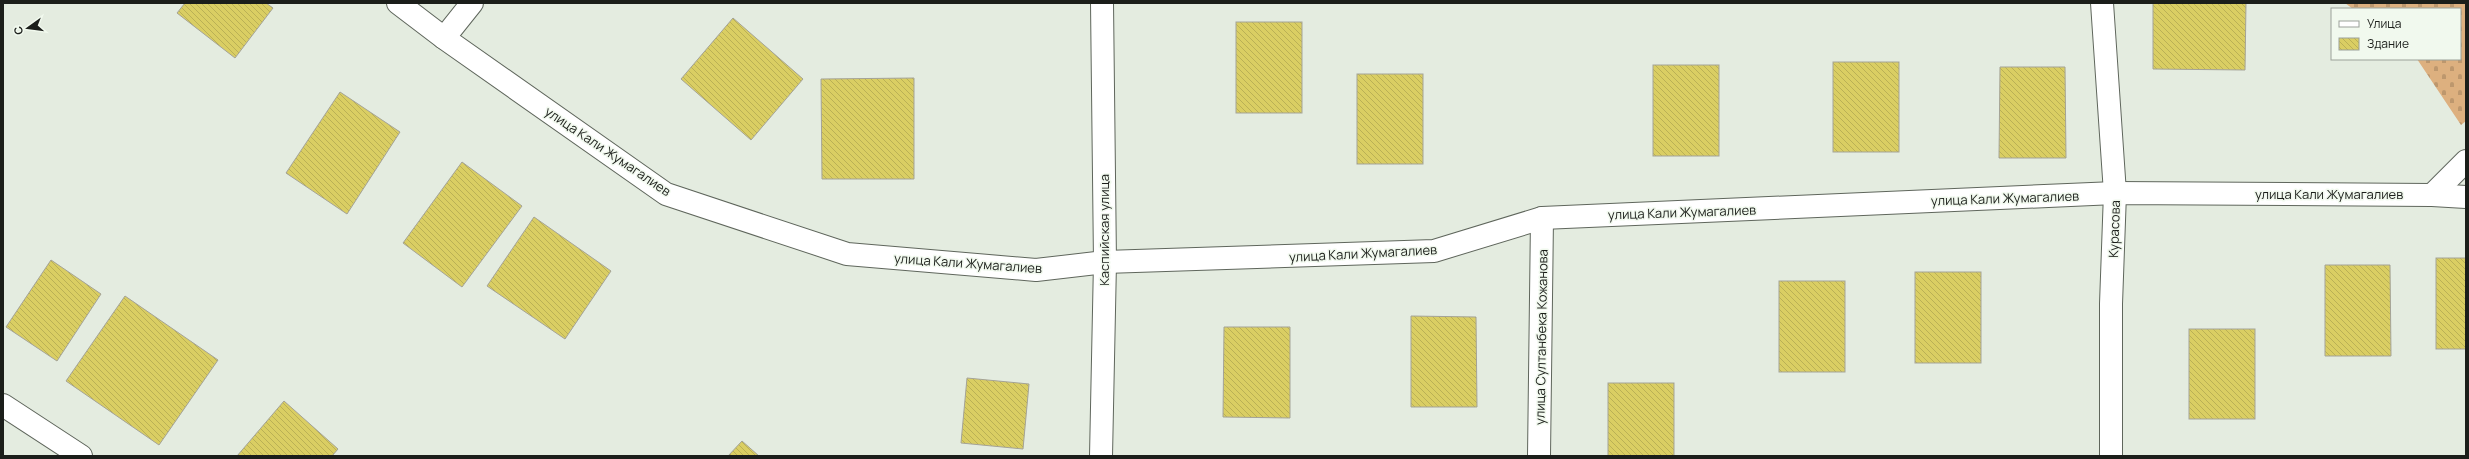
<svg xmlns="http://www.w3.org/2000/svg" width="2469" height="459" font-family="Manrope,sans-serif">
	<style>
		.cemetery { fill: url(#cemetery-stones) }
		.building { fill: url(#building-back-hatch); stroke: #a4a397 }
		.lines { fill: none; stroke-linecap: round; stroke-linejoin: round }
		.minor-casing { stroke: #5f665c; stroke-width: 24 }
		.minor { stroke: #fff; stroke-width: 22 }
		.labels { text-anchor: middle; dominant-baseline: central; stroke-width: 3; stroke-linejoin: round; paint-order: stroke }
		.street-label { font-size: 13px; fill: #1b1e1a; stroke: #f1f9ee }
	</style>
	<defs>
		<pattern id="cemetery-stones" width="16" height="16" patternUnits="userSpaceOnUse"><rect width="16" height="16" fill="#ddb07f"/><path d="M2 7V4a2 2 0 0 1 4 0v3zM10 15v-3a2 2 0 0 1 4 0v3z" fill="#bd976d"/></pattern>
		<pattern id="building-back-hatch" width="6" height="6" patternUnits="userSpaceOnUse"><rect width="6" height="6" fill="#dace63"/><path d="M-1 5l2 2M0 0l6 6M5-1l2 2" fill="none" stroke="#bab055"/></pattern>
	</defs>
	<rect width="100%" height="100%" fill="#e4ece0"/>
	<path class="cemetery" d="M2345,3h121v118l-5,4 -44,-66h43v-50h-107z"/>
	<g class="building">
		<path d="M185,3h81l7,5 -38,50 -58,-45z"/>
		<path d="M2153,3h93l-1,67 -92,-1z"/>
		<path d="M733,18l70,61 -52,61 -70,-61z"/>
		<rect x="1236" y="22" width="66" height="91"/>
		<rect x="1833" y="62" width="66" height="90"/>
		<rect x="1653" y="65" width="66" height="91"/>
		<path d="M2000,67h65l1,91h-67z"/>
		<rect x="1357" y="74" width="66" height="90"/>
		<path d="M914,78v101h-92l-1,-100z"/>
		<path d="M340,92l60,40 -53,82 -61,-41z"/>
		<path d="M462,162l60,44 -60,81 -59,-44z"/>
		<path d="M534,217l77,54 -46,68 -78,-53z"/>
		<rect x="2436" y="258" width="30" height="91"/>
		<path d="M51,260l50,34 -44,67 -51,-34z"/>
		<path d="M2325,265h65l1,91h-66z"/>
		<rect x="1915" y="272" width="66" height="91"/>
		<rect x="1779" y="281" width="66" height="91"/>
		<path d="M125,296l93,64 -59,85 -93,-64z"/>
		<path d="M1411,316l65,1 1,90h-66z"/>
		<path d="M1224,327h66v91l-67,-1z"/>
		<rect x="2189" y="329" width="66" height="90"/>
		<path d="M967,378l62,6 -6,65 -62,-6z"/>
		<rect x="1608" y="383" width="66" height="73"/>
		<path d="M284,401l54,48 -6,7h-95z"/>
		<path d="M742,441l17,15h-31z"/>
	</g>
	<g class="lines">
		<g class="minor-casing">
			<g id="minor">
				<path d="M398,3l46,35 222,156 181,60 189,16 69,-8 329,-11 108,-33 573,-25 317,2 34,2"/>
				<path d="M2102,3l13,190 -4,111v152"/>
				<path d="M444,38l28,-35"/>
				<path d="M2432,195l34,-34"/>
				<path d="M3,405l78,51"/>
				<path d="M1101,456l4,-194 -3,-259"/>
				<path d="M1539,456l3,-238"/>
			</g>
		</g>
		<use href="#minor" class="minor"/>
	</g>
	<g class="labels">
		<g class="street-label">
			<text transform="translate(608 151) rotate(34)">улица Кали Жумагалиев</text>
			<text x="2329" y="194">улица Кали Жумагалиев</text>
			<text transform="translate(2005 198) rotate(-2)">улица Кали Жумагалиев</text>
			<text transform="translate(1682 212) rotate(-2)">улица Кали Жумагалиев</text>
			<text transform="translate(2114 229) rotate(-88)">Курасова</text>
			<text transform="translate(1104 230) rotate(-90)">Каспийская улица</text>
			<text transform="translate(1363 253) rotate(-3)">улица Кали Жумагалиев</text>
			<text transform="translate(968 263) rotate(4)">улица Кали Жумагалиев</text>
			<text transform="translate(1541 337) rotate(-89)">улица Султанбека Кожанова</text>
		</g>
	</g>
	<rect width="2469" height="459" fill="none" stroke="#1b1e1a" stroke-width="8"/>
	<rect x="2331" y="8" width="130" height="52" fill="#f1f9ee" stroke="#9ba199"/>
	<rect x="2339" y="21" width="20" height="6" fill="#ffffff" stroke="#9ba199"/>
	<text x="2367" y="28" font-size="12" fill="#1b1e1a">Улица</text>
	<rect x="2339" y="38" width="20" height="12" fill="url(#building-back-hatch)" stroke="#9ba199"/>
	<text x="2367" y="48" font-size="12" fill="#1b1e1a">Здание</text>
	<g transform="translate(28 28) rotate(256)" stroke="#f1f9ee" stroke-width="3" paint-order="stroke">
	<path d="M0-3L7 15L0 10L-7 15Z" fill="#1b1e1a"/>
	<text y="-6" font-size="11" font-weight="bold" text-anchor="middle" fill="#1b1e1a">С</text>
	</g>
</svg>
